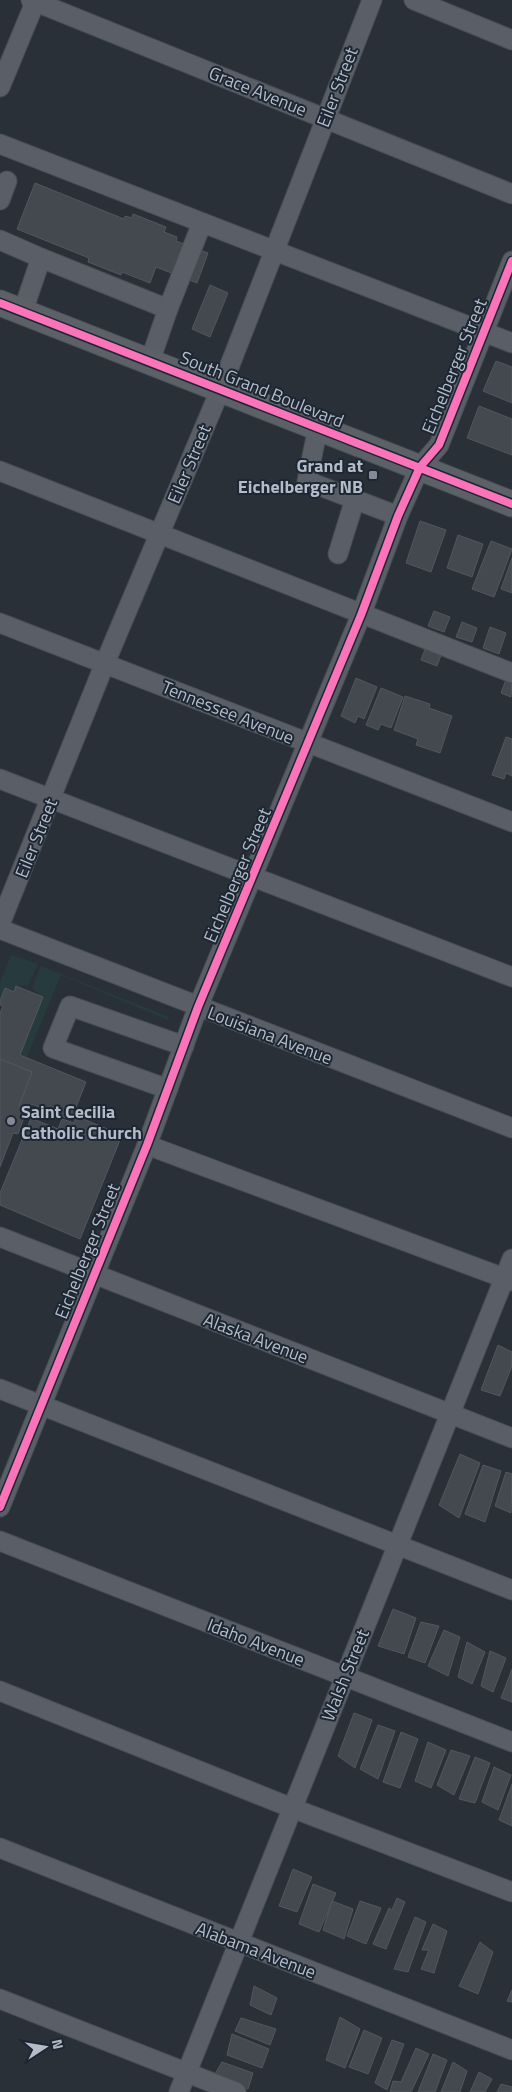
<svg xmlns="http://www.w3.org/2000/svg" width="512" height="2092" font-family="'Titillium Web',sans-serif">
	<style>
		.green { fill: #273a3e }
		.building { fill: #444950; stroke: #52575f }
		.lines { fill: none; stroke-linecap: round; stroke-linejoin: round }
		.minor-casing { stroke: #484c53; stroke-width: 21 }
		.major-casing { stroke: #484c55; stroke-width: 27 }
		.minor { stroke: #5a5e66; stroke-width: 19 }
		.major { stroke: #5c6168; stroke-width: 25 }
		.cycleway-casing { stroke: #1d2633; stroke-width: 11 }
		.cycleway { stroke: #fb73b8; stroke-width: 8 }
		.poi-dot { fill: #848b96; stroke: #1d2633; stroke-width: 2 }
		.labels { text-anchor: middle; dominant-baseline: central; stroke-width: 4; stroke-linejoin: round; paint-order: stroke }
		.street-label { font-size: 18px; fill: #b4bcc9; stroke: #1d2633 }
		.poi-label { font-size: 18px; font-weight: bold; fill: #b4bcc9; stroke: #1d2633; text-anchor: end }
	</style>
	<rect width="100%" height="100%" fill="#2a3038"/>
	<g class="green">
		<path d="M11,955l27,9 -10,22 -10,-1 -4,7 -9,-4 -5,13v-18z"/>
		<path d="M41,966l128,51 -1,3 -107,-45 -34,82 -7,-2 22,-58 -10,-9z"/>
	</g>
	<g class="building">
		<path d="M35,183l89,36 1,-3 7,2 1,-4 33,13 -2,5 13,5 -1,4 32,12 -11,30 -41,-16 -6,16 -28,-11 -1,3 -33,-13 1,-4 -72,-29z"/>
		<path d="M210,285l18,8 -18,44 -18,-8z"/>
		<path d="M496,361l16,6v36l-29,-12z"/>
		<path d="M479,406l33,13v36l-45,-17z"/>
		<path d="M420,521l26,9 -15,42 -25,-9z"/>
		<path d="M458,535l25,9 -11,33 -25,-9z"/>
		<path d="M491,541l21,8 -18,48 -22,-8z"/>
		<path d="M512,558v35l-11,-4z"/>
		<path d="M434,611l16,6 -6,15 -16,-6z"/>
		<path d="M462,622l15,6 -5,14 -16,-5z"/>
		<path d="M490,627l16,6 -7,21 -16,-6z"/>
		<path d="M427,644l16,6 -6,16 -16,-6z"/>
		<path d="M507,677l5,2 -1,18 -10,-4z"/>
		<path d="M356,678l21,9 -13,32 -6,-3 -3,7 -14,-7z"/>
		<path d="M381,688l22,9 -12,31 -10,-4 -3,6 -12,-5z"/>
		<path d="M405,696l25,8 -1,4 23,8 -12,37 -24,-8 2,-6 -24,-9z"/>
		<path d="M506,737l6,2v37l-6,-3 -2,6 -12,-4z"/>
		<path d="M16,986l27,11 -23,58 66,27 -15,38 -39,-16 -2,7 -11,-5 13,-34 -32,-13v-46l3,-7 -3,-1v-4l5,-13 9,4z"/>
		<path d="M0,1059l32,13 -13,34 8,3 -9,25 -5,-1 -13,34z"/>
		<path d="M76,1116l46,19 -42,104 -80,-34v-12l31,-75 27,11 4,-10 12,4z"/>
		<path d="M498,1345l14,7v14l-12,30 -19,-6z"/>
		<path d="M460,1454l20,9 -21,55 -20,-13z"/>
		<path d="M483,1465l18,6 -16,51 -20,-8z"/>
		<path d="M506,1472l6,2 -1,39 -16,-7z"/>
		<path d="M393,1609l23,9 -12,36 -26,-8z"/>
		<path d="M421,1622l18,4 -14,37 -17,-6z"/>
		<path d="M444,1630l16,7 -12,39 -20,-10z"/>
		<path d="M467,1642l18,10 -13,32 -14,-7z"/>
		<path d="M490,1651l16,7 -13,34 -12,-6z"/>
		<path d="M512,1669v33l-11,-4z"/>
		<path d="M354,1713l18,7 -17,48 -17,-12z"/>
		<path d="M378,1725l17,6 -17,48 -18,-10z"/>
		<path d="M401,1732l17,7 -18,49 -17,-6z"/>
		<path d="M428,1742l18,8 -15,38 -16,-7z"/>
		<path d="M451,1750l19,6 -16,39 -17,-10z"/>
		<path d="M475,1757l15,6 -15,40 -16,-4z"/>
		<path d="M494,1767l17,8 -13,35 -16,-8z"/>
		<path d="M512,1784v42l-13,-6z"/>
		<path d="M293,1869l19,8 -15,35 -18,-6z"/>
		<path d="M313,1884l23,9 -17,39 -20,-8z"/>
		<path d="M397,1898l8,4 -19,47 -13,-5 16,-36 3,2z"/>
		<path d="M332,1901l21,8 -9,30 -21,-9z"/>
		<path d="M360,1901l21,7 -15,36 -19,-8z"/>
		<path d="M415,1917l11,5 -18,50 -14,-3z"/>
		<path d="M433,1924l14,7 -13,42 -13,-4 8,-19h-7z"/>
		<path d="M480,1942l13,10 -15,42 -19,-8z"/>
		<path d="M254,1986l23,12 -6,17 -21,-10z"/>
		<path d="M512,1990v12l-5,-1z"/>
		<path d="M340,2017l20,12 -15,39 -19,-8z"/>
		<path d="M241,2018l35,11 -6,16 -35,-14z"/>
		<path d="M364,2030l18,8 -14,36 -19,-7z"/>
		<path d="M232,2034l37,15 -7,19 -35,-13z"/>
		<path d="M392,2040l12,4 -17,46 -12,-7z"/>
		<path d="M416,2048l13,6 -18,38h-21l3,-11 8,1z"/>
		<path d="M433,2054l14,6 -12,32h-17z"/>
		<path d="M222,2062l31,11 -5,16 -33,-15z"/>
		<path d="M453,2062l14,9 -7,21h-19z"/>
		<path d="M479,2072l13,7 -7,13h-15z"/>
		<path d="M501,2084l11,3v5h-15z"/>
	</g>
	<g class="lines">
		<g class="minor-casing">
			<g id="minor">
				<path d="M31,0l481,194"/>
				<path d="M414,0l98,40"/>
				<path d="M0,87l36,-87"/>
				<path d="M0,144l512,199"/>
				<path d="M0,200l7,-19"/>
				<path d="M0,240l41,18 -18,53"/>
				<path d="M41,258l127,51 -18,52"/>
				<path d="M168,309l34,-86"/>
				<path d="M318,427l-11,54 91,35"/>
				<path d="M0,471l512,202"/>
				<path d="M338,554l17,-55"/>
				<path d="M0,623l512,199"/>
				<path d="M0,779l512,198"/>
				<path d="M0,924l105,-261 116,-275 151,-388"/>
				<path d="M0,929l512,199"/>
				<path d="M168,1089l-115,-41 17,-42 114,40"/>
				<path d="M147,1145l365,136"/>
				<path d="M0,1237l512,201"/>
				<path d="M0,1389l512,201"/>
				<path d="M0,1507l147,-362 51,-138 163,-392 37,-99 22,-49 19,-22 73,-184"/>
				<path d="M0,1541l512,201"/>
				<path d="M0,1691l292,117 220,84"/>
				<path d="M0,1848l512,202"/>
				<path d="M0,1999l236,93"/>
				<path d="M179,2092l333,-833"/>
			</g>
		</g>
		<g class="major-casing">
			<path id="major" d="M0,303l512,201"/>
		</g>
		<use href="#minor" class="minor"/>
		<use href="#major" class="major"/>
		<g class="cycleway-casing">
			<g id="cycleway">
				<path d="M0,303l512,201"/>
				<path d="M0,1507l147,-362 51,-138 163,-392 37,-99 22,-49 19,-22 73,-184"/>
			</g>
		</g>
		<use href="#cycleway" class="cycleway"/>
	</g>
	<g class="poi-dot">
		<rect x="368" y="470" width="10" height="10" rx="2.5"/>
		<circle cx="11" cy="1121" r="5"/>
	</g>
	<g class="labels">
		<g class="street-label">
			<text transform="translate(337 87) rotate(-69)">Eiler Street</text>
			<text transform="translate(258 91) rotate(22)">Grace Avenue</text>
			<text transform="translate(454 366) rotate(-68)">Eichelberger Street</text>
			<text transform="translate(262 389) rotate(22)">South Grand Boulevard</text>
			<text transform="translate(189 464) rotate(-67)">Eiler Street</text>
			<text transform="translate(228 712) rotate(22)">Tennessee Avenue</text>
			<text transform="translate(36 838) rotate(-68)">Eiler Street</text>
			<text transform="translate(237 875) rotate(-67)">Eichelberger Street</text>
			<text transform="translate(270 1035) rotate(21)">Louisiana Avenue</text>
			<text transform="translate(87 1251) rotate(-68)">Eichelberger Street</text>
			<text transform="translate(256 1338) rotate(21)">Alaska Avenue</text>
			<text transform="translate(256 1642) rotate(21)">Idaho Avenue</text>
			<text transform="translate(345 1675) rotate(-68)">Walsh Street</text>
			<text transform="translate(256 1950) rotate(21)">Alabama Avenue</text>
		</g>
		<g class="poi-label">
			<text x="363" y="465">Grand at<tspan x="363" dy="21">Eichelberger NB</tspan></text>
			<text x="21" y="1111" text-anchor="start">Saint Cecilia<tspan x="21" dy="21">Catholic Church</tspan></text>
		</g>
	</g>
	<g transform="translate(45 2047) rotate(78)" stroke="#1d2633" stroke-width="4" paint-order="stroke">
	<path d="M0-4L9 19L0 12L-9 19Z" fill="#b4bcc9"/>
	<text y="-8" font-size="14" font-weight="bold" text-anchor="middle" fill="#b4bcc9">N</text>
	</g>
</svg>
